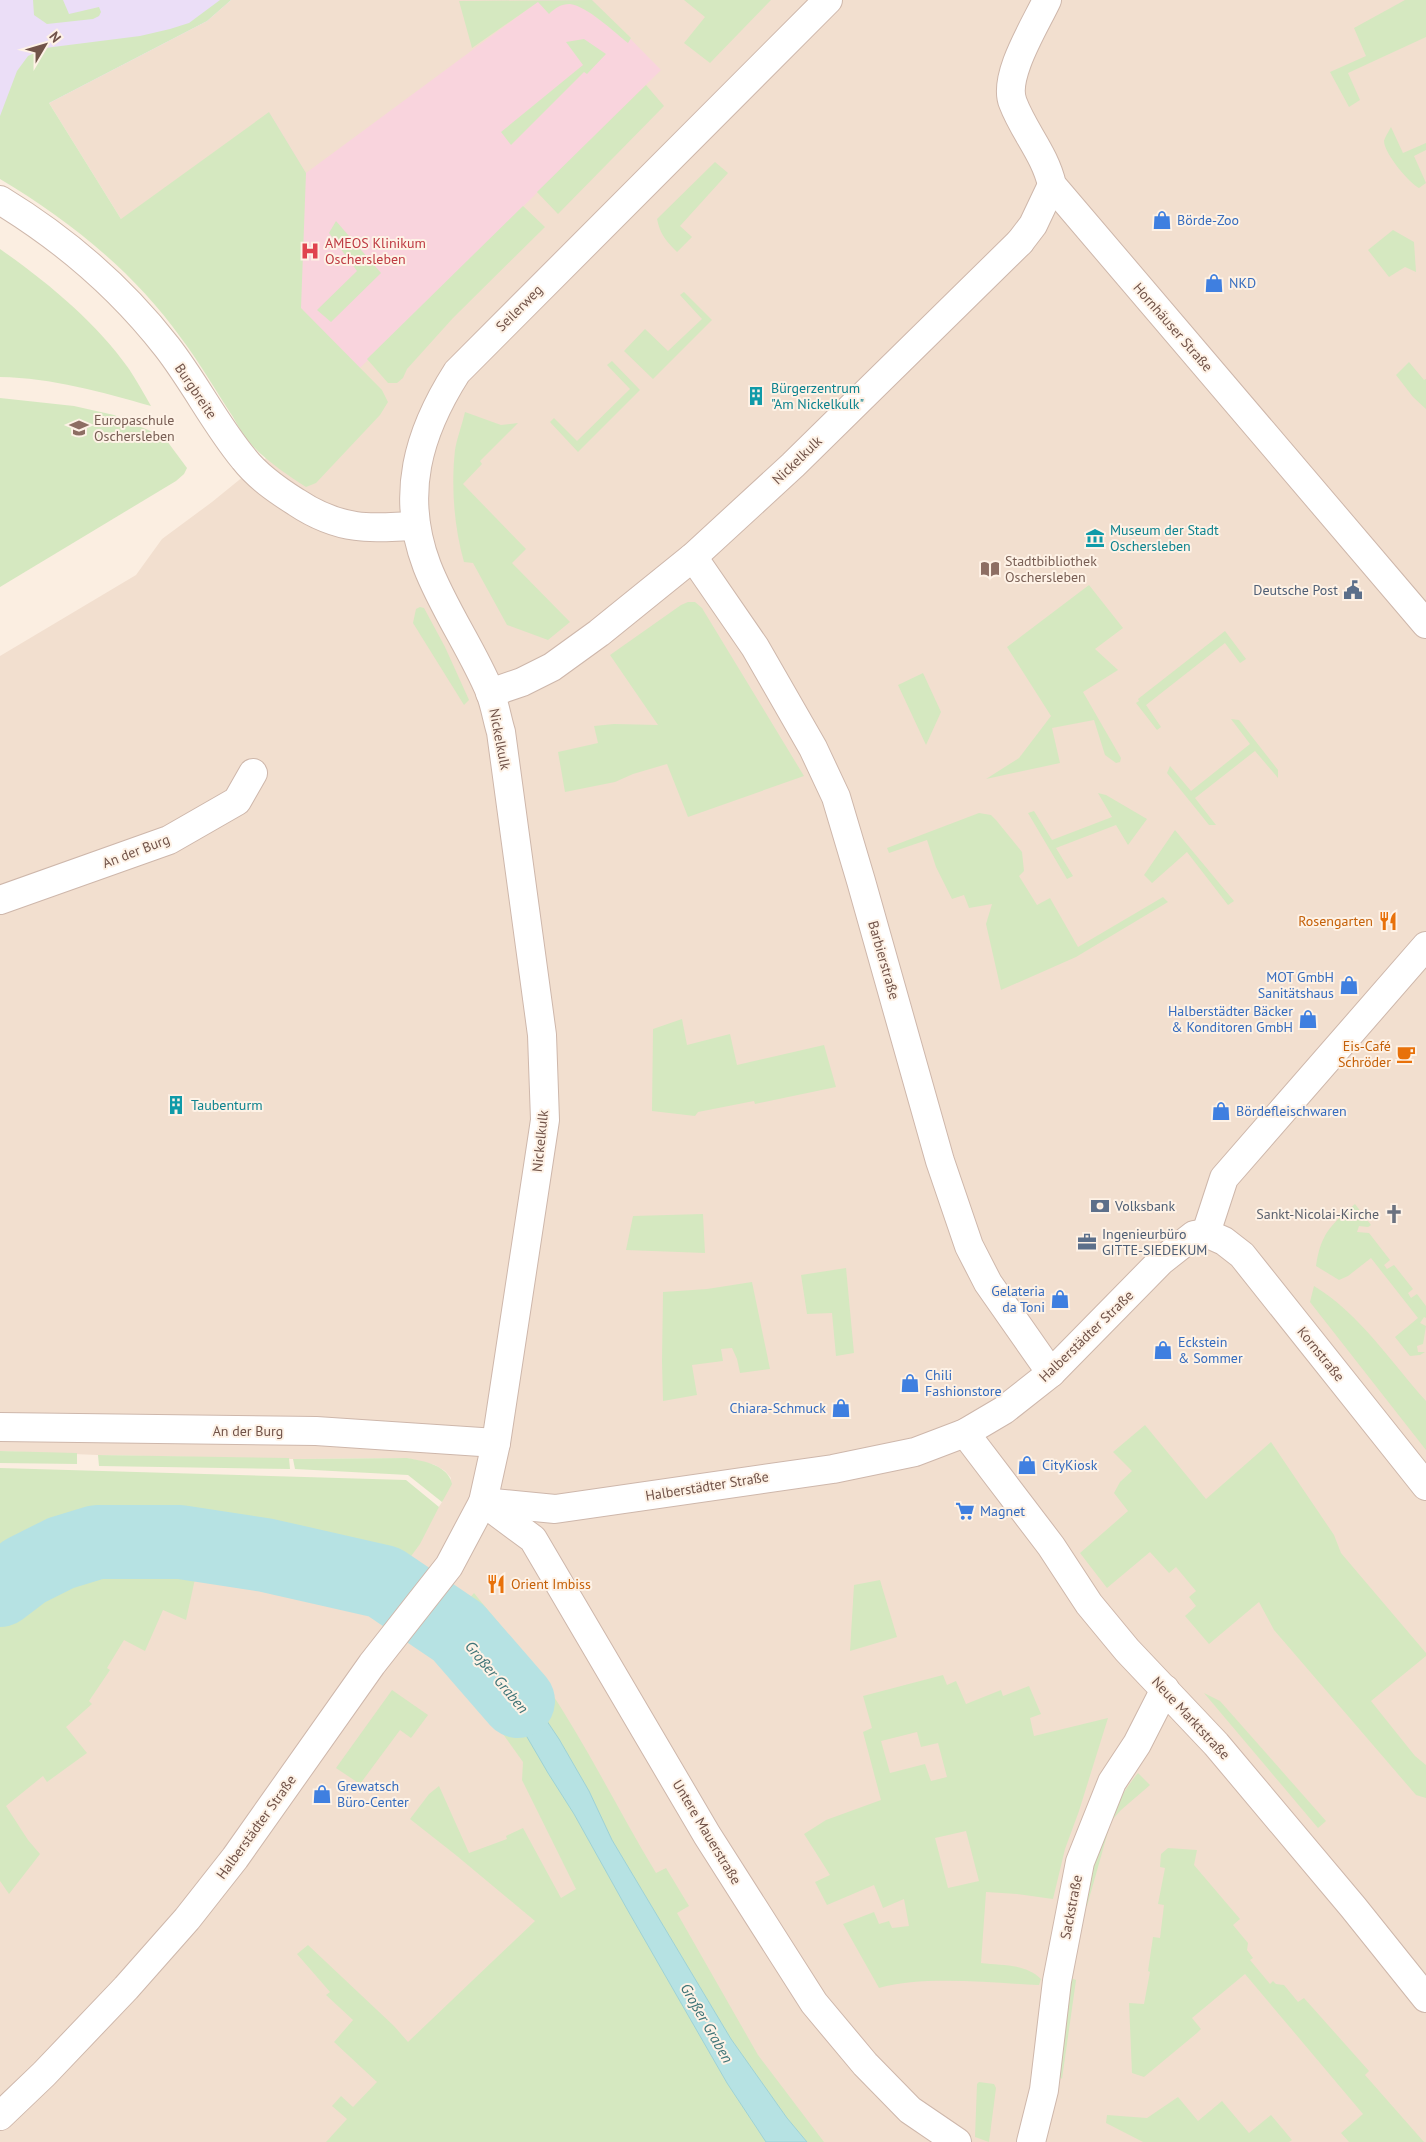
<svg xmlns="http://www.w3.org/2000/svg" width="1426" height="2142" font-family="'PT Sans',sans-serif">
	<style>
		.residential { fill: #f2dfcf }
		.education { fill: #ebdef7 }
		.medical { fill: #f9d4dd }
		.green { fill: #d5e8c0; fill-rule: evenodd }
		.water { fill: #b6e2e3; stroke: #9dd2d5 }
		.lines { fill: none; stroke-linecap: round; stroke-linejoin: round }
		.river { stroke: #b6e2e3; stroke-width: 74 }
		.pedestrian-casing { stroke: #ceb7ab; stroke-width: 30 }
		.minor-casing { stroke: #ceb7ab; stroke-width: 30 }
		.pedestrian { stroke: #fff; stroke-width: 28 }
		.minor { stroke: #fff; stroke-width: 28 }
		.labels { text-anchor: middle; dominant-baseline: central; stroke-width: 4; stroke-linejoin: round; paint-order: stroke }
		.shop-label { font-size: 14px; fill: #366cbe; stroke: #fef2e6; text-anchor: start }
		.health-label { font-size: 14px; fill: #be3a42; stroke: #fef2e6; text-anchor: start }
		.street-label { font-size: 14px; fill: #715349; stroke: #fef2e6 }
		.culture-label { font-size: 14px; fill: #0d838f; stroke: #fef2e6; text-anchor: start }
		.education-label { font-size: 14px; fill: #785e54; stroke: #fef2e6; text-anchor: start }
		.service-label { font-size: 14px; fill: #4e5e75; stroke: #fef2e6; text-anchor: start }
		.food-label { font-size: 14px; fill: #c56008; stroke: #fef2e6; text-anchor: end }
		.worship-label { font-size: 14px; fill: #5b616d; stroke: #fef2e6; text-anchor: end }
		.water-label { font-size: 15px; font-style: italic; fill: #3d7376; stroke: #fef2e6 }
	</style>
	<rect width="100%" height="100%" fill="#fbeee1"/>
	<path class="residential" d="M231,0h1195v2142h-1426v-514l197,-58 119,20 57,18 69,-106 9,-24 -6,-7 -10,-6 -28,-7 -114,1 -195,-4 -98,-4v-795l136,-81 26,-36 50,-37 70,-57 -161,-226 -72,-116 158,-82z"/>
	<path class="education" d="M0,0h231l-24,21 -158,82 -49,76z"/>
	<path class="medical" d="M540,0h52l69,70 -379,375 -13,-333 37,61z"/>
	<g class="green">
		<path d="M33,0h30l6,14 30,-7 2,5 -2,4 -6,3 -46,5 -13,-9z"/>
		<path d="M220,0h11l-24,21 -158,82 72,116 148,-107 37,61 -5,135 81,82 6,12 -8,13 -64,68 -10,4c-19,-12 -41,-27 -56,-44 -7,-8 -12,-17 -17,-26 -17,-26 -33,-54 -52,-79 -47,-66 -112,-118 -181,-159v-63l17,-45 11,-15 17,-8 95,-12 30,-7 19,-6z"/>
		<path d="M592,0l39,38 -3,5c-14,-11 -41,-37 -58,-39 -9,0 -15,4 -21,10l-11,-12 -66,46 -13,-47z"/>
		<path d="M684,0h87l-61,63 -26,-20 21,-26z"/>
		<path d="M1405,0h21v37l-78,36 12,27 -11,7 -19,-35 36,-16 -12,-28z"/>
		<path d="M584,39l22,15 -19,20 -3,-2 -73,73 -10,-13 82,-67 -17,-23z"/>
		<path d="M646,85l18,21 -106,108 -21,-22z"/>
		<path d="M1391,127l12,26 23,-10v7l-12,6 12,27 -7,5c-10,-5 -35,-35 -35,-47 1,-4 5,-10 7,-14z"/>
		<path d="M715,162l13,11 -48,53 12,11 -15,15c-11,-11 -17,-18 -20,-33z"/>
		<path d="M523,206l22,21 -92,91 -46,51 -4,9 -6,5h-9l-21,-24z"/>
		<path d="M336,221l45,52 -50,49 -14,-12 40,-39 -28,-38z"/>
		<path d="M1393,230l21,12 2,30 -11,-5 -16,10 -21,-27z"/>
		<path d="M0,249c47,33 96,73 129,120 8,12 15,25 22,37 -49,-14 -99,-28 -151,-29z"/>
		<path d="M684,292l28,28 -59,59 -29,-28 21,-22 23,22 34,-32 -22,-24z"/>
		<path d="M612,361l28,29 -62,62 -28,-30 4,-4 23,23 53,-52 -23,-24z"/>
		<path d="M1409,362l15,18 2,-1v30l-13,-12 -17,-22z"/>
		<path d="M0,398l74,8 40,9 50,22 23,31 -3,6 -8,7 -176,106z"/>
		<path d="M465,412l36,13 17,-2 -38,38 2,3 -19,20 63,65 -14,14 58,59 -22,18 -41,-15 -34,-62 -9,-1c-10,-35 -13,-75 -9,-112 2,-12 7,-25 10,-38z"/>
		<path d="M1089,585l34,43 -28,21 23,21 -35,22 38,66 -1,4 -4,1 -11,-8 -11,-35 -42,8 8,35 -74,16 33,-21 32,-42 -44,-69z"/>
		<path d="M688,602h7l7,6 102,168 -116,41 -21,-53 -34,10 -18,8 -50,10 -7,-40 40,-9 -4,-17 20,-2 44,1 -48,-70 71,-50z"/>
		<path d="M420,607l4,1 21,39 24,53 -5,5 -51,-82 3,-14z"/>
		<path d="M1225,631l21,28 -6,4 -15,-20 -79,62 15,22 -4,3 -21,-27 3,-2 -1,-2z"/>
		<path d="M923,673l18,39 -15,33 -28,-60z"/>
		<path d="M1231,719l8,1 39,50v8l-23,-27 -60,47 21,27h-7l-42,-52 3,-7 21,25 59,-47z"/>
		<path d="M1098,793l8,2 41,24 -19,26 -12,-20 -60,23 17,28 -6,3 -39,-66 6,-2 18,29 60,-23z"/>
		<path d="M979,813l12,2 5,5 26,32 2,19 -5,5 18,29 13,-7 28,49 85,-50 5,5 -92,55 -75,33 -15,-66 6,-20 -23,4 -5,-13 -12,4 -16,-32 -9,-27 -38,13 -2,-5z"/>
		<path d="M1175,830l59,71 -6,4 -41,-53 -35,31 -8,-8z"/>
		<path d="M682,1019l5,26 43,-11 7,31 87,-20 12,42 -81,17 -1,-3 -56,11 -3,4 -43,-5 1,-82z"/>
		<path d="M1355,1204l16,21 -3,2 -9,-1 -2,6 12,1 21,27 -6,5 3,4 7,-4 19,24 -5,4 3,5 6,-4 9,12v12l-2,-1 -4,6 6,3 -3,18 -6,2 1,6h7l-5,3 -10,1 -15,-19 23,-19 -47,-60 -23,18 -9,4 -23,-14c5,-33 15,-41 39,-62z"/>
		<path d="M703,1214l2,39 -79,-3 7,-34z"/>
		<path d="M846,1268l8,85 -18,3 -4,-43 -25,1 -6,-39z"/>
		<path d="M752,1282l18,87 -30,4 -3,-14 -5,-11 -11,1 2,12 -31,4 5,30 -34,6 -1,-40 1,-69 44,-3z"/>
		<path d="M1314,1286c46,28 76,75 112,115v49l-116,-148z"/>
		<path d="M1145,1425l61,74 65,-57 63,93 7,18 85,100v3l-55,45 44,55 11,9v33l-10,-3 -142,-165 -15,-28 -50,42 -24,-28 11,-10 -7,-9 7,-6 -20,-24 -7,6 -19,-21 -43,36 -27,-35 48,-42 -14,-18 6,-11 12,-11 -19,-19z"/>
		<path d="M0,1451l77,2v11l-77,-1z"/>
		<path d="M98,1455l191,3 1,11 -191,-3z"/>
		<path d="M407,1458c17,3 41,7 45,26l-10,18 -34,-27 -113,-6 -2,-10z"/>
		<path d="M0,1468l406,12 33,27 -19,37 -47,64 -57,-18 -119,-20 -11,50 -23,-10 -18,41 -21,-11 -17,28 3,2 -21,31 3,3 -26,23 21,26 -40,29 -4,-6 -37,30 22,34 12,14 -31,40 -9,-13z"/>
		<path d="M880,1580l17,57 -47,14 4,-66z"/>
		<path d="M474,1593c24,30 50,58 71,90 41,61 73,127 111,190l10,-5 23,38 -12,7 81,142 66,87h-17l-20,-24 -56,-79 -119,-199 -23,-49 -30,-52 -41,-61 -57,-70z"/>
		<path d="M442,1636l41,38 30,39 61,101 53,95 100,174 39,59h-440l21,-23 -15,-13 9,-10 12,11 24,-25 -43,-40 19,-22 -27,-25 4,-3 -33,-38 11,-9 86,81 14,16 127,-121 -78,-65 -47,-37 19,-25 10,-8 30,67 38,-14 -1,-3 17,-8 38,70 15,-9 -54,-109 1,-18 -43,-60 -48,-54z"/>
		<path d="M943,1675l4,10 9,-4 10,23 35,-14 2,6 26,-10 12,28 -11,4 4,18 74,-18 -29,93 -14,38 -12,50 -36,-5 -31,-2 -5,71c21,3 44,0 60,16l-2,6c-49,-2 -114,-10 -160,3l-36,-64 31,-12 5,12 10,-3 3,7 17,-2 -5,-27 -21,9 -9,-23 -47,20 -12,-23 15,-7 -26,-41 22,-14 55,-20 -18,-68 9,-4 -9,-32zM917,1732l4,15 17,-4 9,34 -16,4 -6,-17 -35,9 -9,-32zM966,1831l13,50 -31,7 -13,-50z"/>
		<path d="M392,1690l36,25 -17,23 -11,-8 -40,54 -24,-16z"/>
		<path d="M1204,1693l16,8 106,120 -8,7z"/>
		<path d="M1138,1773l12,12 -29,25 -10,11 -24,85 -6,-2c12,-51 23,-89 57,-131z"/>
		<path d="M1168,1848l29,2 -3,15 46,54 -7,6 15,18 -1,7 6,8 -3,2 20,24 3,-3 3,3 8,1 14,17 6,-4 65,73 -4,4 59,67h-75l-8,-9 22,-19 -118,-140 -53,44 9,11 -4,4 -53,44 -12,-4 -3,-70 15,1 6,-32 -2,-1 5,-34 7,1 4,-33 -6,-1 7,-36 -5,-1 1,-13z"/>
		<path d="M1071,1978l5,2 -14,99 -3,-3z"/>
		<path d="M979,2082l15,2 2,4 -7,54 -14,-5 2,-53z"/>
		<path d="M1178,2097l20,24 24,-20 27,32 22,-18 21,25 -3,2h-146l-37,-19 1,-8 40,3z"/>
	</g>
	<path class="water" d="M461,1608l57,70 41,61 30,52 23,49 119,199 56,79 20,24h-41l-39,-59 -100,-174 -53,-95 -26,-41 -35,-60 -30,-39 -41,-38z"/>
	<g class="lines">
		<path class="river" d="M0,1590l25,-19 36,-18 36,-11h83l85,13 119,27 74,50 60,69"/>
		<g class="pedestrian-casing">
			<g id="pedestrian">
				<path d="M1047,0c-11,24 -45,77 -34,103 11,29 32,51 39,82l374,439"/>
				<path d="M1020,242l13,-17 19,-40"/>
				<path d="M1206,1233l18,-55 202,-232"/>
			</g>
		</g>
		<g class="minor-casing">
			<g id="minor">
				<path d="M0,200c64,39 121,88 167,147 28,36 48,77 77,112 14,18 33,31 52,43 18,12 38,21 60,24 19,3 41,0 60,0"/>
				<path d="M693,557l62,90 58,101 23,49 25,84 79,280 29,85 19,37 63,90"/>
				<path d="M490,693l32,-11 30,-15 47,-34 94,-76 100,-92 227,-223"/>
				<path d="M0,900l169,-60 68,-39 16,-28"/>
				<path d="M0,1427l316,4 180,12"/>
				<path d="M965,1433l86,113 38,58 38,46 89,94 137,163 73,91"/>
				<path d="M483,1502l72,7 278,-40 82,-17 50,-19 39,-23 47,-37 110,-112 33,-26 12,-2 18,8 18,14 184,231"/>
				<path d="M483,1502l50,37 174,296 107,168 51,61 45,46 47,32"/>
				<path d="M0,2116l44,-42 82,-86 61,-69 48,-61 137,-194 77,-98 34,-64 13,-59 49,-323 -3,-85 -41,-303c-4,-13 -6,-27 -11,-40 -18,-43 -46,-82 -63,-126 -27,-71 -9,-133 30,-194l371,-372"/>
				<path d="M1031,2142l13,-52 13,-109 23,-119 32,-80 25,-38 28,-55"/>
			</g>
		</g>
		<use href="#pedestrian" class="pedestrian"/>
		<use href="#minor" class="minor"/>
	</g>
	<defs>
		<g id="shop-bare" transform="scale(1.5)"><path d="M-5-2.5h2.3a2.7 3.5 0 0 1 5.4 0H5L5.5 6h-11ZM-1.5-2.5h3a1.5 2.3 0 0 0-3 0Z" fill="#3f7fe0" stroke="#fef2e6" stroke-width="2.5" paint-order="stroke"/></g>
		<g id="hospital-bare" transform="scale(1.5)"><path d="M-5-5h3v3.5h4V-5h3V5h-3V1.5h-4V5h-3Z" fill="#e0444e" stroke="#fef2e6" stroke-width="2.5" paint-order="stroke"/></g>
		<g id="building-bare" transform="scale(1.5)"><path d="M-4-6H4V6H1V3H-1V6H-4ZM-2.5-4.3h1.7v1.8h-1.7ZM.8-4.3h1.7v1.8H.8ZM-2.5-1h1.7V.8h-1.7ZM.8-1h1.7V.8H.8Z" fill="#0f9aa8" stroke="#fef2e6" stroke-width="2.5" paint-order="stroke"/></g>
		<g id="university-bare" transform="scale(1.5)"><path d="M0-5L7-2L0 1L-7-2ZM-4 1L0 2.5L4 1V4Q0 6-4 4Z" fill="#8d6e63" stroke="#fef2e6" stroke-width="2.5" paint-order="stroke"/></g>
		<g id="museum-bare" transform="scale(1.5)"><path d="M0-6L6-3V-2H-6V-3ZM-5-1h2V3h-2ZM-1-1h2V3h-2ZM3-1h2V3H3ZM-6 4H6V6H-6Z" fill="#0f9aa8" stroke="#fef2e6" stroke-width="2.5" paint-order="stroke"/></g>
		<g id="library-bare" transform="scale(1.5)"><path d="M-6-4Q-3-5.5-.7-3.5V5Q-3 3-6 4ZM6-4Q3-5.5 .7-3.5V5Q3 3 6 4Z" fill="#8d6e63" stroke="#fef2e6" stroke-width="2.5" paint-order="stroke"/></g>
		<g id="civic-bare" transform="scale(1.5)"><path d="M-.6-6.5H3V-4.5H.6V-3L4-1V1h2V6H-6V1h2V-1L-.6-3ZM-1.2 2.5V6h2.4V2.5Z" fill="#5c6f8a" stroke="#fef2e6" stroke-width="2.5" paint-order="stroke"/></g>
		<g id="restaurant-bare" transform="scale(1.5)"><path d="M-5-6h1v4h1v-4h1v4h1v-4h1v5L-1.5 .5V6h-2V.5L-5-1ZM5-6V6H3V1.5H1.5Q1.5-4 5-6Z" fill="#e8710a" stroke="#fef2e6" stroke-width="2.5" paint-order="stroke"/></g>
		<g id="cafe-bare" transform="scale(1.5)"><path d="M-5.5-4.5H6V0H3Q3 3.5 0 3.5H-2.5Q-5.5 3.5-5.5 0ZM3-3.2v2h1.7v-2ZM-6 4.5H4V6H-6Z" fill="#e8710a" stroke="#fef2e6" stroke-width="2.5" paint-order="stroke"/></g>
		<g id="bank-bare" transform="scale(1.5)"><path d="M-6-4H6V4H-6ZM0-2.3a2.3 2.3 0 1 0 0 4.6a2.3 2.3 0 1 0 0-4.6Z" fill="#5c6f8a" stroke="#fef2e6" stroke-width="2.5" paint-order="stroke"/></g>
		<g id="church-bare" transform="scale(1.5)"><path d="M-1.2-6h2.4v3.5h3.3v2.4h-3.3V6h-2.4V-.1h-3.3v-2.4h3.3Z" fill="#6b7280" stroke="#fef2e6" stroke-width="2.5" paint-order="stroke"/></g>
		<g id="office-bare" transform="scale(1.5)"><path d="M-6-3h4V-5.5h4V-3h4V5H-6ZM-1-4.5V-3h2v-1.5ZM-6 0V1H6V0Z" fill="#5c6f8a" stroke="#fef2e6" stroke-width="2.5" paint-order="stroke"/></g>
		<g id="supermarket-bare" transform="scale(1.5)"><path d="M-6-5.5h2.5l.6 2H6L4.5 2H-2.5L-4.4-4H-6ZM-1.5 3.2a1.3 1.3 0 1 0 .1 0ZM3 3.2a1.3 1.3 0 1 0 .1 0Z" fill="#3f7fe0" stroke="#fef2e6" stroke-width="2.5" paint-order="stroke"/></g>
	</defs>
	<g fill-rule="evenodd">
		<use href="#shop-bare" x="1162" y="220"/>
		<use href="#hospital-bare" x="310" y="251"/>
		<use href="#shop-bare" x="1214" y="283"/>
		<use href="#building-bare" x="756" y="396"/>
		<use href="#university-bare" x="79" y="428"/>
		<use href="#museum-bare" x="1095" y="538"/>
		<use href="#library-bare" x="990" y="569"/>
		<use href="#civic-bare" x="1353" y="590"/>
		<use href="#restaurant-bare" x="1388" y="921"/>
		<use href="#shop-bare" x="1349" y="985"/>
		<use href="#shop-bare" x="1308" y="1019"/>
		<use href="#cafe-bare" x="1406" y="1054"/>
		<use href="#building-bare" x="176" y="1105"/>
		<use href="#shop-bare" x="1221" y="1111"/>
		<use href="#bank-bare" x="1100" y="1206"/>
		<use href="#church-bare" x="1394" y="1214"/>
		<use href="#office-bare" x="1087" y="1242"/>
		<use href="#shop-bare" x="1060" y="1299"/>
		<use href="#shop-bare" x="1163" y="1350"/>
		<use href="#shop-bare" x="910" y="1383"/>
		<use href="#shop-bare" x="841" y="1408"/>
		<use href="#shop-bare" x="1027" y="1465"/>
		<use href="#supermarket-bare" x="965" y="1511"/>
		<use href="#restaurant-bare" x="496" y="1584"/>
		<use href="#shop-bare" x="322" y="1794"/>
	</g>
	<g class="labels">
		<g class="shop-label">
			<text x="1177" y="220">Börde-Zoo</text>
			<text x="1229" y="283">NKD</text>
			<text x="1334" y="977" text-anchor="end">MOT GmbH<tspan x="1334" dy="16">Sanitätshaus</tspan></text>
			<text x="1293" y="1011" text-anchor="end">Halberstädter Bäcker<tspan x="1293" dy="16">&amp; Konditoren GmbH</tspan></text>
			<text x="1236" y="1111">Bördefleischwaren</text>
			<text x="1045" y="1291" text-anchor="end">Gelateria<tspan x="1045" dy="16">da Toni</tspan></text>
			<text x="1178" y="1342">Eckstein<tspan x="1178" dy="16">&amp; Sommer</tspan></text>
			<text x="925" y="1375">Chili<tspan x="925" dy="16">Fashionstore</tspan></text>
			<text x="826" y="1408" text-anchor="end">Chiara-Schmuck</text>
			<text x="1042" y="1465">CityKiosk</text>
			<text x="980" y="1511">Magnet</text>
			<text x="337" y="1786">Grewatsch<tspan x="337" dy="16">Büro-Center</tspan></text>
		</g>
		<g class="health-label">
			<text x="325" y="243">AMEOS Klinikum<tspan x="325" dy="16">Oschersleben</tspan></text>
		</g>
		<g class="street-label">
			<text transform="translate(519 308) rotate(-45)">Seilerweg</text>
			<text transform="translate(1173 327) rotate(49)">Hornhäuser Straße</text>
			<text transform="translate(196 391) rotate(56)">Burgbreite</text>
			<text transform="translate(797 460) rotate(-44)">Nickelkulk</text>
			<text transform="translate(500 739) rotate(79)">Nickelkulk</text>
			<text transform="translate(136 851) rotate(-21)">An der Burg</text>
			<text transform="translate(884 960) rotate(74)">Barbierstraße</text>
			<text transform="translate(540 1141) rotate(-84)">Nickelkulk</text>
			<text transform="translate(1086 1336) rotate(-44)">Halberstädter Straße</text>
			<text transform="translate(1321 1354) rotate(51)">Kornstraße</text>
			<text x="248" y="1431">An der Burg</text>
			<text transform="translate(707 1486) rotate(-9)">Halberstädter Straße</text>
			<text transform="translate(1191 1718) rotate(47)">Neue Marktstraße</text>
			<text transform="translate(256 1827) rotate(-54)">Halberstädter Straße</text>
			<text transform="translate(707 1832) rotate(59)">Untere Mauerstraße</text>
			<text transform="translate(1071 1907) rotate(-79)">Sackstraße</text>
		</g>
		<g class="culture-label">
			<text x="771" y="388">Bürgerzentrum<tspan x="771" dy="16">"Am Nickelkulk"</tspan></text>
			<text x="1110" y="530">Museum der Stadt<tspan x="1110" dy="16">Oschersleben</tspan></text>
			<text x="191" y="1105">Taubenturm</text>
		</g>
		<g class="education-label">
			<text x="94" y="420">Europaschule<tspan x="94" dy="16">Oschersleben</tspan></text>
			<text x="1005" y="561">Stadtbibliothek<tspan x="1005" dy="16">Oschersleben</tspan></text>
		</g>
		<g class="service-label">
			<text x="1338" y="590" text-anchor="end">Deutsche Post</text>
			<text x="1115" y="1206">Volksbank</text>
			<text x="1102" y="1234">Ingenieurbüro<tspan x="1102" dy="16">GITTE-SIEDEKUM</tspan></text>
		</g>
		<g class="food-label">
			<text x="1373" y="921">Rosengarten</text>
			<text x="1391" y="1046">Eis-Café<tspan x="1391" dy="16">Schröder</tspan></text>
			<text x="511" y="1584" text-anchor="start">Orient Imbiss</text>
		</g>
		<g class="worship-label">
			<text x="1379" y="1214">Sankt-Nicolai-Kirche</text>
		</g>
		<g class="water-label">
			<text transform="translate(497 1677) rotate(50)">Großer Graben</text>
			<text transform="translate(707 2023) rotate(60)">Großer Graben</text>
		</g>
	</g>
	<g transform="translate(45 45) rotate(52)" stroke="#fef2e6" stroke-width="4" paint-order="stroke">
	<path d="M0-4L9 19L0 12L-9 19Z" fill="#715349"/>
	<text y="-8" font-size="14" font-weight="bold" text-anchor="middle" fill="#715349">N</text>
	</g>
</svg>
